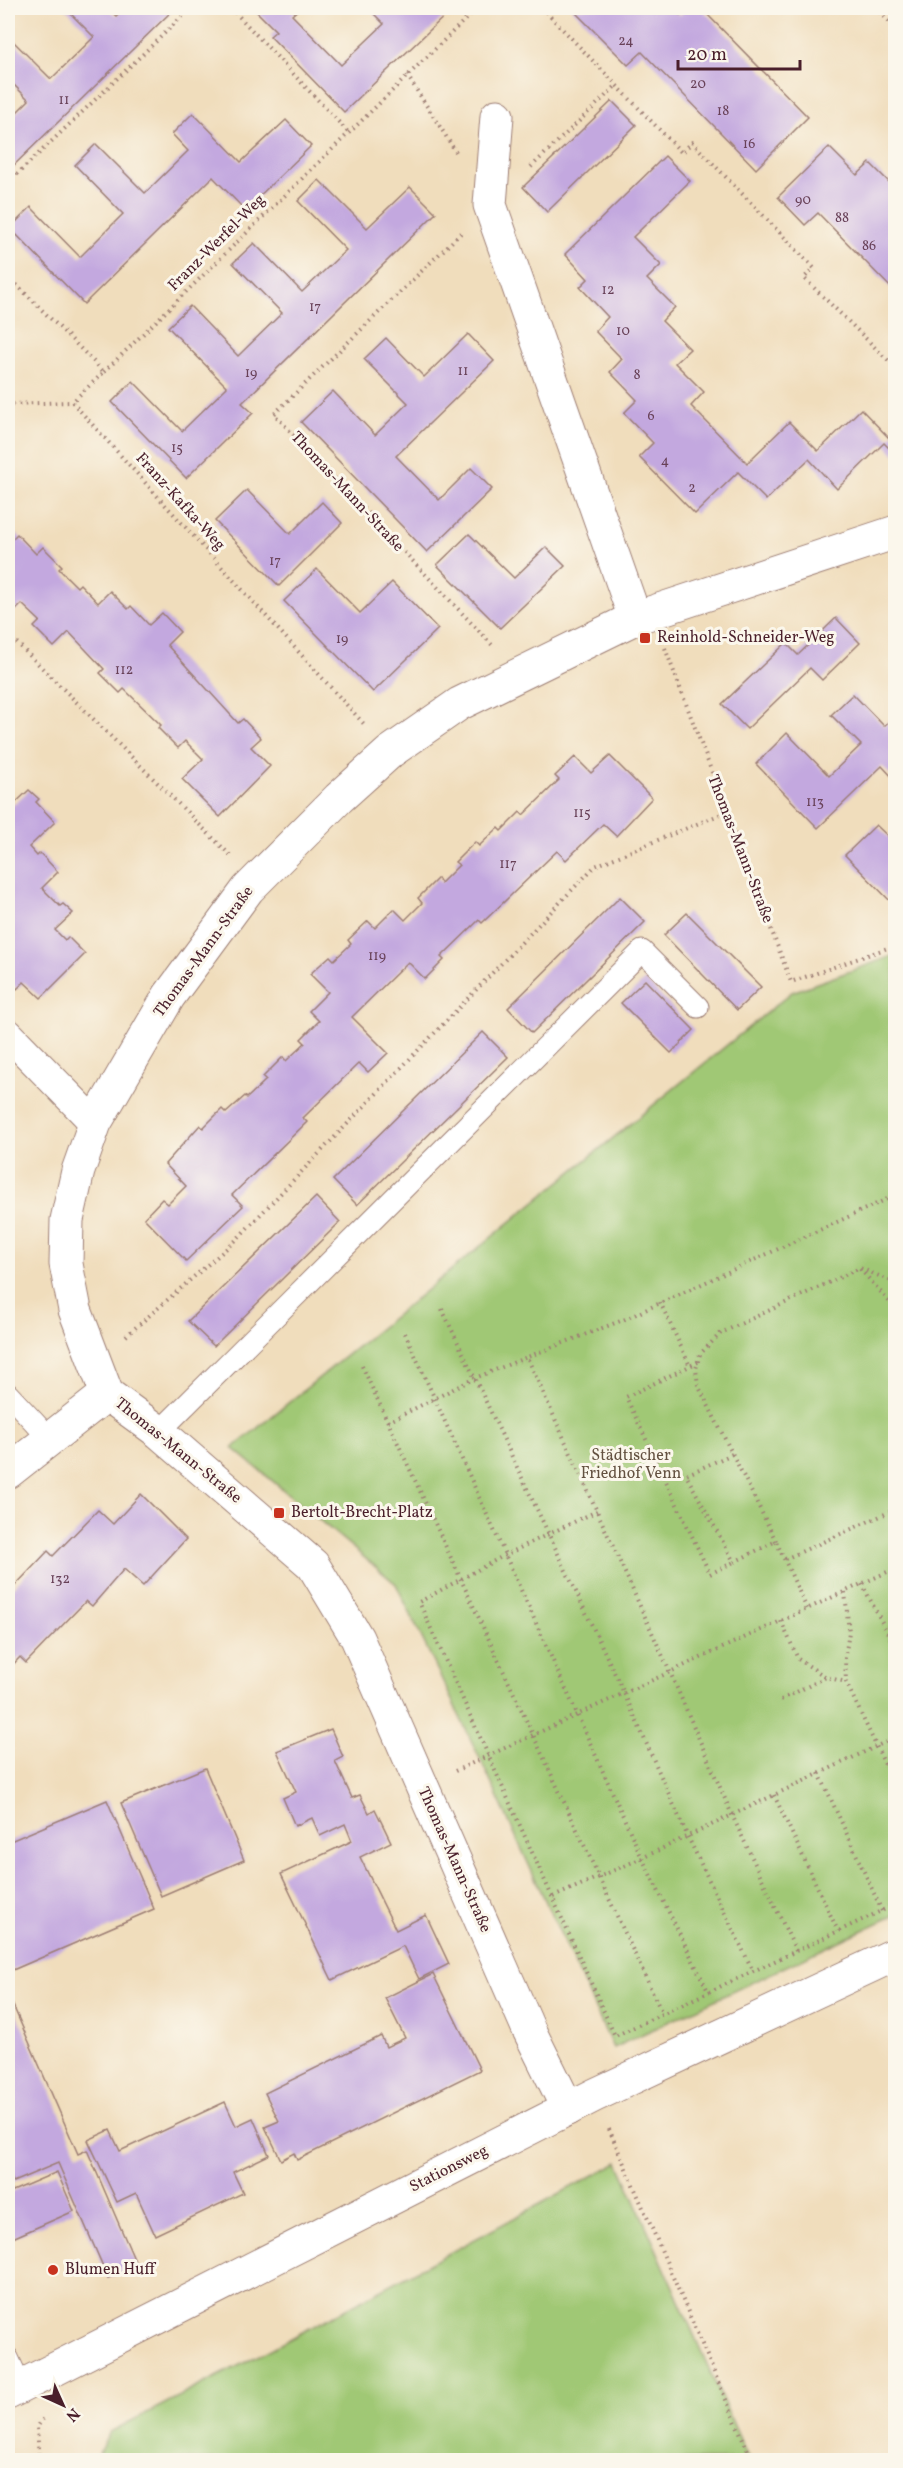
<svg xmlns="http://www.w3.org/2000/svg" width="903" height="2468" font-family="Vollkorn,serif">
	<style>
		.green { fill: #a0c874; stroke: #757450; stroke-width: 1.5 }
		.building { fill: #c3a8df }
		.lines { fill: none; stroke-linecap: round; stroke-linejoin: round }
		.service-casing { stroke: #9d7e74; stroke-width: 23 }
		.pedestrian-casing { stroke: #9d7e74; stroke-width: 32 }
		.minor-casing { stroke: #9d7e74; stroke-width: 35 }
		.tertiary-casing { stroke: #9d7e74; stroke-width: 35 }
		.path { stroke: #9d7e74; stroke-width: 4; stroke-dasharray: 1.5 4.5; stroke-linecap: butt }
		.service { stroke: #fff; stroke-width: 21 }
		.pedestrian { stroke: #fff; stroke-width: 30 }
		.minor { stroke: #fff; stroke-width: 33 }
		.tertiary { stroke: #fff; stroke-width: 33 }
		.poi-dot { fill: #c8321e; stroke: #fbf7ec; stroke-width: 2 }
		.labels { text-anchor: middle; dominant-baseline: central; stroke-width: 6; stroke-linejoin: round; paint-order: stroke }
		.number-label { font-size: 14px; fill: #684158 }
		.street-label { font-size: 16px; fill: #4a1f2b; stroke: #fbf7ec }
		.poi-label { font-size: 16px; fill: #4a1f2b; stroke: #fbf7ec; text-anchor: start }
		.park-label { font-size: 16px; fill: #645241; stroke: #fbf7ec }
	</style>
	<rect width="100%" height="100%" fill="#fbf7ec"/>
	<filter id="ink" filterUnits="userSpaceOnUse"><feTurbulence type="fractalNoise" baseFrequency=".0167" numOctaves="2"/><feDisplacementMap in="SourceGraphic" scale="12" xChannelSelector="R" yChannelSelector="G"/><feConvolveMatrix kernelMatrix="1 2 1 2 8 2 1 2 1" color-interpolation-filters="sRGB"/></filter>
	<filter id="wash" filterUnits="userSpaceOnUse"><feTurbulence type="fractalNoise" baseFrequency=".008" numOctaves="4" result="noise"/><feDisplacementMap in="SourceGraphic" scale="24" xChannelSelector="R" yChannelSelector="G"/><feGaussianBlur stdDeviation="1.35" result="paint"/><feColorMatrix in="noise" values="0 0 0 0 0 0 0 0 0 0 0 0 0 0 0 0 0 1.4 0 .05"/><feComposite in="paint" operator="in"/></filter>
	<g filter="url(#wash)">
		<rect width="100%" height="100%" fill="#f0ddbc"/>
		<g class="green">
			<path d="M895,955v960l-282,133 -130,-283 -87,-181 -163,-136 559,-456z"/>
			<path d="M618,2162l131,298h-654l15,-28 161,-83z"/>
		</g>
		<g id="blocks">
			<g class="building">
				<path d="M65,8h42l9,8 9,-8h50l-167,163v-50l21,-21 -21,-21v-34l4,-5 39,39 43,-42z"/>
				<path d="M253,8h47l-8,7 49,50 43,-41 -16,-16h85l-109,104 -74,-76 6,-5z"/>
				<path d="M571,8h102l7,7 7,-7h14l107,109 -52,52 -114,-117 -14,13z"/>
				<path d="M612,101l24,24 -89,87 -24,-25z"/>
				<path d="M193,113l48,49 45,-42 25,26 -66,64 -32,-33 -129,127 -74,-76 21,-21 49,50 43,-43 -48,-49 21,-21 49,49 43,-42 -16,-17z"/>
				<path d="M829,147l28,28 13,-12 26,26v104l-78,-80 -13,12 -27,-28z"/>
				<path d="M665,156l25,25 -57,56 28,28 -14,14 28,28 -13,14 28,28 -15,14 29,29 -13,14 56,57 42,-41 29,29 43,-42 28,29 7,-6v23l-12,-12 -47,46 -28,-30 -43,41 -28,-28 -43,42 -56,-57 14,-14 -29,-30 13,-13 -27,-28 12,-13 -27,-28 13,-14 -28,-30 8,-8 -23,-25z"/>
				<path d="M319,180l48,48 43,-41 26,26 -194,190 11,10 -67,65 -74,-76 21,-21 49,50 45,-44 -59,-60 22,-21 48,50 44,-43 -49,-50 21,-20 48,49 44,-42 -48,-49z"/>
				<path d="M468,334l26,27 -98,95 43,44 32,-32 21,21 -65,63 -126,-130 32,-31 42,44 33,-32 -44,-44 22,-21 38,39z"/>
				<path d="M247,490l43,44 32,-32 20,21 -63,63 -64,-65z"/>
				<path d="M17,534l19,20 7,-7 19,19 -3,3 18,18 3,-3 18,19 12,-12 18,18 3,-3 18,19 13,-12 18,19 -13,13 71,78 5,-4 18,19 -10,9 19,19 -50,51 -38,-38 21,-20 -18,-18 -7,7 -20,-20 3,-3 -37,-36 -4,4 -20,-20 4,-4 -35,-37 -15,15 -20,-20 6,-6 -18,-17 -6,6 -8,-10v-57z"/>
				<path d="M469,534l45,44 32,-31 19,19 -65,62 -63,-63z"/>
				<path d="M317,569l43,44 32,-31 46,47 -65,63 -89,-91z"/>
				<path d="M836,618l24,25 -38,37 -12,-12 -63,61 -25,-25 64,-61 12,12z"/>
				<path d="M853,694l31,32 12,-11v66l-14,-15 -64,62 -62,-64 31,-31 42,43 32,-31 -30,-30z"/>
				<path d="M610,756l42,42 -36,38 -13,-12 -37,36 -9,-9 -75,72 -3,-3 -38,37 3,3 -19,19 -17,-17 -56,55 36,36 -20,19 -9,-9 -56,55 4,4 -75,73 11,11 -57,55 -42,-43 18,-19 6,5 18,-18 -21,-22 35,-39 3,3 19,-19 4,4 19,-17 2,2 19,-18 -3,-3 20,-20 3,4 19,-18 -4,-4 18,-18 -10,-10 19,-19 -18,-18 20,-18 4,4 17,-16 -3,-4 20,-19 7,7 19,-19 11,11 17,-17 -4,-5 20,-20 3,5 18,-18 -4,-3 20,-20 4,4 19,-18 3,3 19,-19 3,3 36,-35 -4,-4 20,-19 16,16z"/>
				<path d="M29,790l10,9 -3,3 19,20 -26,25 8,9 3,-3 18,19 -16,16 18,18 3,-2 10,9 -18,17 10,10 3,-3 17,17 -44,44 -17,-16 -7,7 -9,-9v-177l3,4z"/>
				<path d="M876,825l20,19v63l-51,-52z"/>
				<path d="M620,897l25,25 -113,111 -24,-25z"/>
				<path d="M687,913l74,74 -24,23 -73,-75z"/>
				<path d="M645,980l49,50 -23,23 -50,-50z"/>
				<path d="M483,1032l25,25 -151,148 -24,-25z"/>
				<path d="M316,1197l24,25 -126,124 -26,-25z"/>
				<path d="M141,1494l45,45 -43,47 -19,-17 -32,37 -6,-5 -60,62 -6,-6 -12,13v-77l40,-42 5,5 45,-46 15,14z"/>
				<path d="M331,1729l12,28 -8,4 17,37 8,-3 9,18 6,-4 16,33 -31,15 36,73 30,-15 23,49 -30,15 -16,-33 -71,34 -51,-106 71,-33 -7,-17 -25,12 -8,-18 -17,8 -12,-28 13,-6 -19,-41z"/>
				<path d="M205,1768l39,92 -83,36 -40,-93z"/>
				<path d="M107,1800l47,109 -146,63v-130z"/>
				<path d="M433,1974l47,96 -183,90 -3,-7 -13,7 -16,-33 14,-6 -14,-28 116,-57 5,11 19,-9 -20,-40z"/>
				<path d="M8,1994l70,160 9,-4 50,116 -29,12 -50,-115 -45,19 -5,-13z"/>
				<path d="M225,2102l11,24 17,-8 16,37 -36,17 10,21 -88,42 -19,-42 -19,9 -29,-62 22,-10 10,21z"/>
				<path d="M57,2172l17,39 -66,29v-47z"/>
			</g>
		</g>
	</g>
	<g filter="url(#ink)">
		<use href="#blocks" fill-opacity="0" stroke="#9d7e74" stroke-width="1.5"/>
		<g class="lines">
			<g class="service-casing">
				<g id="service">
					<path d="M8,1394l42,45"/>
					<path d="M159,1432l483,-481 56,56"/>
					<path d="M8,2358l13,28"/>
				</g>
			</g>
			<g class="pedestrian-casing">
				<path id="pedestrian" d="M8,1034l87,89"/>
			</g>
			<g class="minor-casing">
				<g id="minor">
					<path d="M497,116l-7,89 145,413"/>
					<path d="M8,1472l99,-78"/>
					<path d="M568,2109l-39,-79 -172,-392 -44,-73 -154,-133 -52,-38 -32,-84 -9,-46 1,-44 11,-49 17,-48 74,-127 79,-107 91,-91 51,-46 69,-48 176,-86 261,-86"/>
				</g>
			</g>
			<g class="tertiary-casing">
				<path id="tertiary" d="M8,2393l587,-298 301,-141"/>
			</g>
			<g class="path">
				<path d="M231,8l117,124"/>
				<path d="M542,8l140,145 10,-11 122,126 -10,10 92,90"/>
				<path d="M875,8l21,20"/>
				<path d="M407,75l49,77"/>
				<path d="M531,167l86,-82"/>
				<path d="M8,183l183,-175"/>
				<path d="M461,233l-187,181 220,233"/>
				<path d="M8,276l96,96 -32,30 292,322"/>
				<path d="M104,372l373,-364"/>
				<path d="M8,407l3,-3 61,-2"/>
				<path d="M8,634l222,221"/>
				<path d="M665,648l126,334 105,-37"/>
				<path d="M860,1269l36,40"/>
				<path d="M660,1302l30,64"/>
				<path d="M442,1309l182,384 63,142 66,136"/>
				<path d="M405,1333l237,525 66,133"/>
				<path d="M126,1336l109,-95 360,-375 131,-54"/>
				<path d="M698,1362l-72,35 84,177 24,-12"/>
				<path d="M362,1366l300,647"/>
				<path d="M388,1422l87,-44 52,-21"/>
				<path d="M732,1454l-46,21 48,87 42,-21 31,68"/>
				<path d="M597,1511l-92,44 -86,47 196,434 281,-132"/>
				<path d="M776,1541l-78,-156 -2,-16 4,-15 21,-21 139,-65 36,15"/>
				<path d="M785,1559l111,-50"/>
				<path d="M862,1584l34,65"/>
				<path d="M845,1592l4,40 -4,26 1,24 50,106"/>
				<path d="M781,1621l17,38 28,18 20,5"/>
				<path d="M781,1700l45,-23"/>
				<path d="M455,1771l441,-203"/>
				<path d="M819,1773l63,138"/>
				<path d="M774,1795l64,136"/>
				<path d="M553,1897l89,-39 254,-121"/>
				<path d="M796,1951l-64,-136 -62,-143 -143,-315 96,-37 273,-125"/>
				<path d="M609,2129l143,331"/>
				<path d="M39,2460l-2,-33 6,-8"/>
			</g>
			<use href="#service" class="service"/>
			<use href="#pedestrian" class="pedestrian"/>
			<use href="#minor" class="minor"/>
			<use href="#tertiary" class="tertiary"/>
		</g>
	</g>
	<g class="poi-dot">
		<rect x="639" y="632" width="12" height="12" rx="3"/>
		<rect x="273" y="1507" width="12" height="12" rx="3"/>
		<circle cx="53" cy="2270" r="6"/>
	</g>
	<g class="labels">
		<g class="number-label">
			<text x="626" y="41">24</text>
			<text x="698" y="84">20</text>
			<text x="64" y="100">11</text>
			<text x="723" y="111">18</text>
			<text x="749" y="144">16</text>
			<text x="803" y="200">90</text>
			<text x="842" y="218">88</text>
			<text x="869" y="246">86</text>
			<text x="608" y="290">12</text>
			<text x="315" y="307">17</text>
			<text x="623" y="331">10</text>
			<text x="463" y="371">11</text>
			<text x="251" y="373">19</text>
			<text x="637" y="375">8</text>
			<text x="651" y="416">6</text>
			<text x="177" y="448">15</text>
			<text x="665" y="461">4</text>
			<text x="692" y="488">2</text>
			<text x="275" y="561">17</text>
			<text x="342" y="639">19</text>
			<text x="124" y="670">112</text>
			<text x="815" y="802">113</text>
			<text x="582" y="813">115</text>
			<text x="508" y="864">117</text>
			<text x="377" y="956">119</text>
			<text x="60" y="1579">132</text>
		</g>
		<g class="street-label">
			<text transform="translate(217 243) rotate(-45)">Franz-Werfel-Weg</text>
			<text transform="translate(347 492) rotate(47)">Thomas-Mann-Straße</text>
			<text transform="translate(180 502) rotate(48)">Franz-Kafka-Weg</text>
			<text transform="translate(740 849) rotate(69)">Thomas-Mann-Straße</text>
			<text transform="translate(204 952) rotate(-54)">Thomas-Mann-Straße</text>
			<text transform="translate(178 1451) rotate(39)">Thomas-Mann-Straße</text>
			<text transform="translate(454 1860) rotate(66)">Thomas-Mann-Straße</text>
			<text transform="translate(449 2169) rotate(-27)">Stationsweg</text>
		</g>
		<g class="poi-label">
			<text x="657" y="638">Reinhold-Schneider-Weg</text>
			<text x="291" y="1513">Bertolt-Brecht-Platz</text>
			<text x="65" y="2270">Blumen Huff</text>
		</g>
		<g class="park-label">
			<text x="631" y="1456">Städtischer<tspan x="631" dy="18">Friedhof Venn</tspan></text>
		</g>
	</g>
	<rect width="903" height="2468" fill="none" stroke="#fbf7ec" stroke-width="30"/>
	<g transform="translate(63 2405) rotate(135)" stroke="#fbf7ec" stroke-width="4.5" paint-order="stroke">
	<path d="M0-4.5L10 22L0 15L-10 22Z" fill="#4a1f2b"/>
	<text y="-9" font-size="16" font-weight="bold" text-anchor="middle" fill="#4a1f2b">N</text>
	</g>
	<path d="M678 60v9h122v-9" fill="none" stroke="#4a1f2b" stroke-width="3"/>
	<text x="687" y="60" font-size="18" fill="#4a1f2b" stroke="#fbf7ec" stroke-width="4.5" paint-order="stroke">20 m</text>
</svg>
